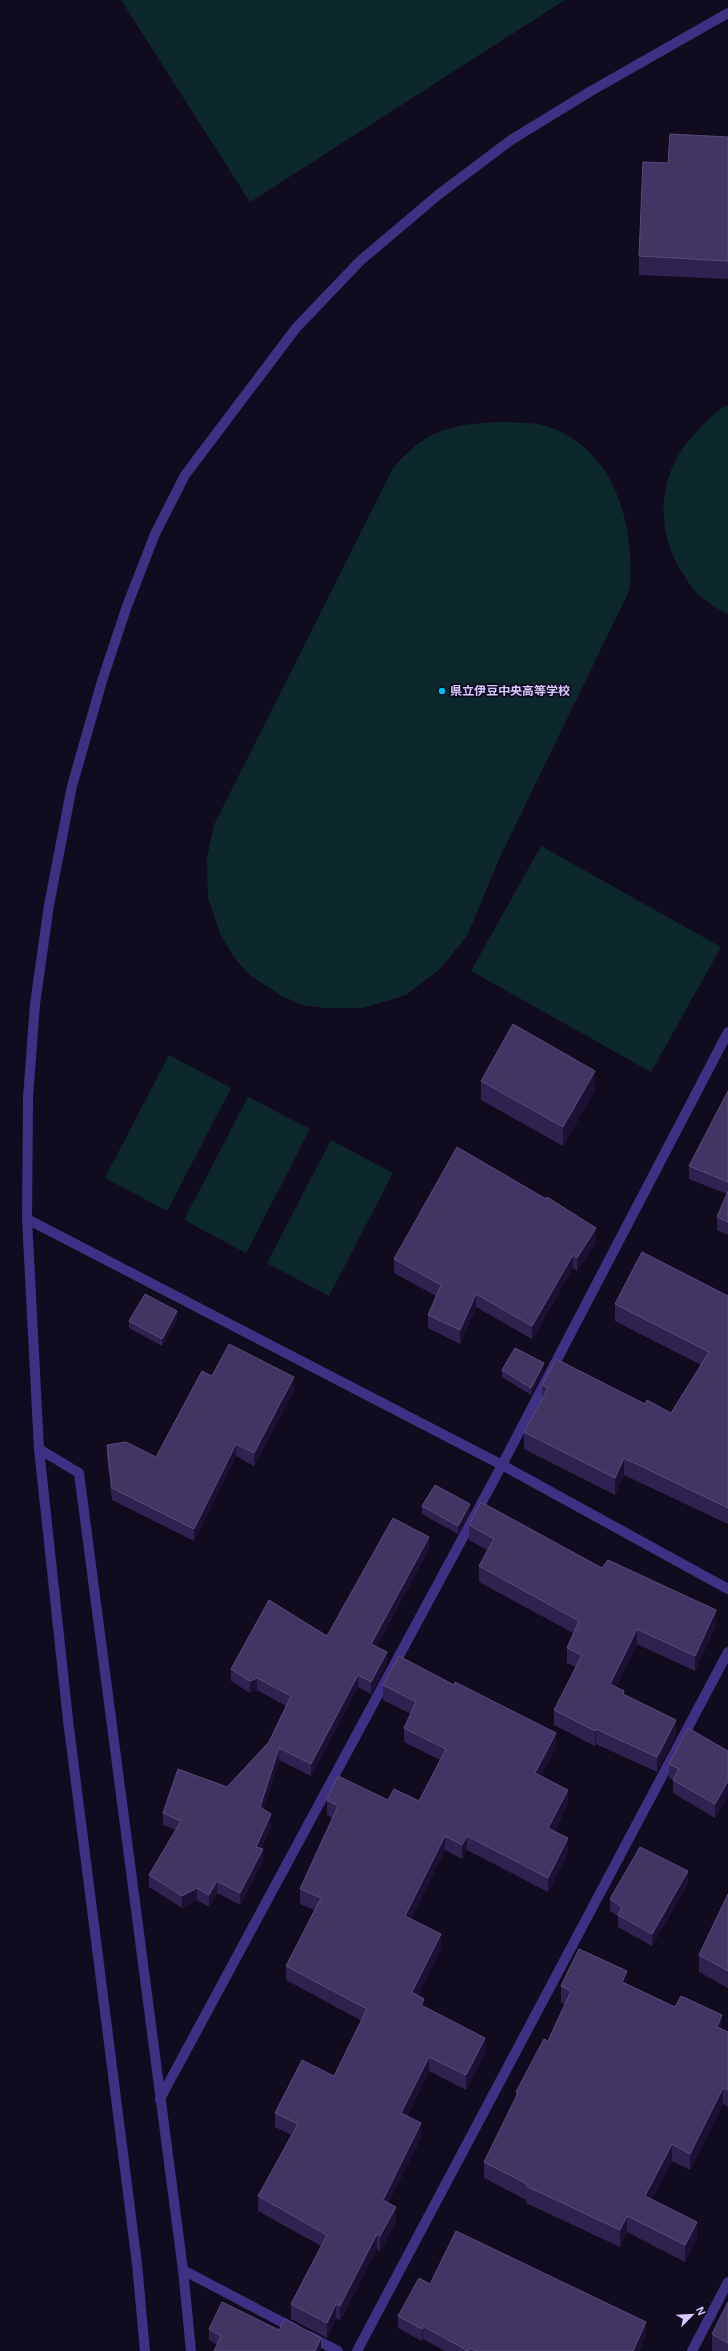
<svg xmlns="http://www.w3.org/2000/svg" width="728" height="2351" font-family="Arial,'Noto Sans JP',sans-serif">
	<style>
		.green { fill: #0d282b }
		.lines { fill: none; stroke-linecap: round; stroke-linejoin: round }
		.street { stroke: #3e3183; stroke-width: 10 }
		.wall { fill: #302250 }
		.shaded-wall { fill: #1c1135 }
		.building { fill: #423463; stroke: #594b7b }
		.poi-dot { fill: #00bff5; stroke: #110b20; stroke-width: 1.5 }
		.labels { text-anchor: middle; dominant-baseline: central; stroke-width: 3.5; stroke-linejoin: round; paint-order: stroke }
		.poi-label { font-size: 12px; font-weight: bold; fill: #d6caff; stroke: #110b20; text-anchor: start }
	</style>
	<rect width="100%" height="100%" fill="#110b20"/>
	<g class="green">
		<path d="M121,0h444l-315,202z"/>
		<path d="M728,405v210c-10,-6 -21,-13 -30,-21 -5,-4 -9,-11 -13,-17 -30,-43 -29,-100 7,-140 10,-11 23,-27 36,-32z"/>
		<path d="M501,422c17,1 35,0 51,6 66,26 82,99 78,161l-130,268 -33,79 -28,34 -33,25 -43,13h-39l-22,-3 -22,-10 -29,-19 -15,-16 -15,-24 -13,-38 -1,-40 7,-33 179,-357c33,-39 59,-44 108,-46z"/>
		<path d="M541,846l180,101 -70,125 -180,-101z"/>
		<path d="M169,1055l62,33 -64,123 -62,-33z"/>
		<path d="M248,1097l62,32 -64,124 -62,-33z"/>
		<path d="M331,1140l62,33 -64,123 -62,-33z"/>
	</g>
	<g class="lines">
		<g class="street">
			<path d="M27,1219l475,246 226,124"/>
			<path d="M39,1449l40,24 104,797 8,81"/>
			<path d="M160,2099l342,-634 226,-433"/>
			<path d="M183,2270l112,59"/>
			<path d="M309,2336l29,15"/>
			<path d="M145,2351l-8,-87 -69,-544 -29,-271 -12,-230 1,-121 7,-94 14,-99 23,-119 30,-105 25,-75 28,-72 30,-59 111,-147 64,-67 78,-66 73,-55 80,-49 137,-78"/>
			<path d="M357,2351l371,-699"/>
			<path d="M692,2351l36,-69"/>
		</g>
	</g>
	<g class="wall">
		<path d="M728,137v142l-89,-4v-19l29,-93z"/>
		<path d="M481,1081l114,9 -32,56 -82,-46z"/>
		<path d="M728,1091v144l-11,-5v-13l10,-23 -38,-15v-13z"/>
		<path d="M596,1242l-19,29 -4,-3 -41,71 -56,-32 -16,37 -32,-16v-13l8,-19 -42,-23v-14z"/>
		<path d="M728,1296v228l-104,-49 -9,20 -91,-46v-17l18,-34v-13l103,19 26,9 30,-48 -86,-44v-17z"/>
		<path d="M177,1319l-15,27 -33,-18v-7z"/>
		<path d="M502,1370h42l-13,25 -29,-18z"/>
		<path d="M212,1376l82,14 -40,76 -18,-10 -42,85 -82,-41 -5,-43v-12l49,12z"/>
		<path d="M422,1506l48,5 -12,23 -36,-20z"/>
		<path d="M469,1525l133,43 114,57 -21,46 -58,-27 -21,43 8,7 52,41 -19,37 -61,-28 -1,2 -41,-21v-15l22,-43 -9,-4v-15l6,-15 -94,-51v-16l8,-16 -18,-10z"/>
		<path d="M429,1549l-53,98 11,17 -16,30 -13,-7 -47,89 -32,-16 -16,49 8,17 -10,23 2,12 -23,44 -23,-12 -8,14 -12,-7 -15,8 -33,-21v-12l27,-45 -13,-5v-12l64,-26 42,-45 17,-36 -29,-16 -7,3 -19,-12v-12l96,-33z"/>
		<path d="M383,1685l173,62 -15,29 27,28 -14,27 14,22 -20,39 -81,-42 -5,9 -17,-9 -34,69 30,30 -23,46 6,12 61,46 -19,37 -37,-19 -22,45 14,22 -33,65 8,19 -16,29 -3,-2 -37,72 -4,-3 -9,20 -36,-19v-15l30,-58 -63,-35v-15l33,-61 -16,-8v-14l59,-37 28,-55 -76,-41v-14l29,-56 -15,-6v-15l33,-71 -6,-3v-15h61l31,1 21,-41 -36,-18v-14l7,-14 -28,-14z"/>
		<path d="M728,1751v44l-13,23 -42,-25v-13l-4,-2v-14z"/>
		<path d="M688,1883l-36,63 -34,-19v-11l-8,-5v-12z"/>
		<path d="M728,1894v94l-29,-16v-17z"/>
		<path d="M627,1984l101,48v75l-5,-3 -33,66 -18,-9 -20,38 45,39 -12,24 -58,-30 -7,15 -94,-44v-3l-42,-22v-16l32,-66v-4l32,-51 17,-37 -4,-1v-17z"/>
		<path d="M430,2284l216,50 -7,17h-194l-22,-12 -1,2 -24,-13v-12z"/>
		<path d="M728,2302v49h-16v-17z"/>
		<path d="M209,2329l70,1 42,19 -104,-4 -8,-5z"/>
	</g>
	<g class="shaded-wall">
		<path d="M595,1071v19l-32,56v-19z"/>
		<path d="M596,1228v14l-19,29v-13z"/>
		<path d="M573,1255v13l-41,71v-13z"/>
		<path d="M476,1294v13l-16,37v-14z"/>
		<path d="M177,1311v8l-15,27v-7z"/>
		<path d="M544,1363v7l-13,25v-7z"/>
		<path d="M294,1377v13l-40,76v-13z"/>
		<path d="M236,1444v12l-42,85v-12z"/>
		<path d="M624,1458v17l-9,20v-17z"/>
		<path d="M470,1504v7l-12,23v-8z"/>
		<path d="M429,1537v12l-58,107v-12z"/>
		<path d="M716,1610v15l-21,46v-15z"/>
		<path d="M637,1629v15l-27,55v-15z"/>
		<path d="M387,1652v12l-16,30v-12z"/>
		<path d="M358,1675v12l-47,89v-12z"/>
		<path d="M257,1678v12l-7,3v-12z"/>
		<path d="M676,1720v15l-19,37v-15z"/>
		<path d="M596,1729v15l-1,2v-15z"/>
		<path d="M556,1733v14l-21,41v-15z"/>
		<path d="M279,1748v12l-19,59v-12z"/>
		<path d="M728,1781v14l-13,23v-14z"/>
		<path d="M568,1790v14l-20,38v-14z"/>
		<path d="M271,1814v12l-15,33v-12z"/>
		<path d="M445,1836v14l-40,81v-15z"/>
		<path d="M467,1836v14l-5,9v-14z"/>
		<path d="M568,1838v15l-20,39v-14z"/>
		<path d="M263,1849v12l-23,44v-12z"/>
		<path d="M688,1871v12l-36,63v-12z"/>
		<path d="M217,1881v12l-8,14v-12z"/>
		<path d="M197,1888v12l-15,8v-12z"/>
		<path d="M441,1934v15l-29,58v-15z"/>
		<path d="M627,1971v17l-5,-6z"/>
		<path d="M424,1999v14l-3,-8z"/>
		<path d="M722,2015v17l-5,-5z"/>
		<path d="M485,2038v15l-19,37v-15z"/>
		<path d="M429,2057v14l-28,56v-14z"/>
		<path d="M723,2088v16l-33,66v-16z"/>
		<path d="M421,2123v15l-38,76v-14z"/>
		<path d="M672,2144v17l-27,51v-16z"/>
		<path d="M396,2207v15l-16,29v-15z"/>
		<path d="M627,2216v16l-7,15v-17z"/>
		<path d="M697,2222v16l-12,24v-17z"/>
		<path d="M377,2234v15l-37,72v-15z"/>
		<path d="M336,2304v14l-9,20v-15z"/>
		<path d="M646,2322v12l-7,17h-6z"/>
		<path d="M423,2326v13l-1,2v-12z"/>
		<path d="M321,2338v11l-1,2h-5z"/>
	</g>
	<g class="building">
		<path d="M670,134l58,3v124l-89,-5 4,-94 25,1z"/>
		<path d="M513,1024l82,47 -32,56 -82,-46z"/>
		<path d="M728,1091v91l-39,-16z"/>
		<path d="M457,1147l89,52 1,-2 49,31 -19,30 -4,-3 -41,71 -56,-32 -16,36 -32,-15 13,-30 -47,-26z"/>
		<path d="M728,1191v31l-11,-5z"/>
		<path d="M642,1252l86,44v212l-104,-50 -9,20 -91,-46 24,-44 -6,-3 14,-26 89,45 2,-4 24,13 38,-61 -94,-48z"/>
		<path d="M145,1294l32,17 -15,28 -33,-18z"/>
		<path d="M229,1344l65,33 -40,76 -18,-9 -42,85 -82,-41 -5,-43 19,-3 30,15 46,-86 10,5z"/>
		<path d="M515,1348l29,15 -13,25 -29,-18z"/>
		<path d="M435,1485l35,19 -12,22 -36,-20z"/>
		<path d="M481,1502l121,66 6,-8 108,50 -21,46 -58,-27 -27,55 14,7 -1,3 53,26 -19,37 -61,-28 -1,2 -41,-21 28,-55 -15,-7 12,-27 -100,-55 15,-27 -25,-14z"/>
		<path d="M393,1518l36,19 -58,107 16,8 -16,30 -13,-7 -47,89 -32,-16 -19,59 11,7 -15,33 7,2 -23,44 -23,-12 -8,14 -12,-7 -15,8 -33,-21 32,-54 -18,-8 15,-44 49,18 42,-45 22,-46 -34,-18 -7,3 -19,-12 38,-69 58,36z"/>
		<path d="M399,1656l55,29 1,-3 101,51 -21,40 33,17 -20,38 20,10 -20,40 -81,-42 -5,9 -17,-9 -40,80 36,18 -29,58 12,7 -3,6 64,33 -19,37 -37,-18 -28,56 20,10 -38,77 13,7 -16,29 -3,-2 -37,72 -4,-2 -9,19 -36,-19 36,-69 -69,-39 40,-72 -23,-11 27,-53 32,16 33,-67 -81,-43 35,-68 -21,-9 38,-83 -11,-6 11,-24 50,24 6,-11 25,12 27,-52 -42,-21 12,-26 -33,-17z"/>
		<path d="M688,1728l40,23v30l-13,23 -42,-24 6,-11 -10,-5z"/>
		<path d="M640,1847l48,24 -36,63 -34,-19 4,-8 -12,-8z"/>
		<path d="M728,1894v77l-29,-16z"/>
		<path d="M579,1949l48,22 -5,11 53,25 6,-11 41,19 -5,12 11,5v58l-5,-2 -33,66 -18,-10 -27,52 52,26 -12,23 -58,-29 -7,14 -94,-44 1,-2 -43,-22 34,-69 -2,-1 28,-53 4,2 23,-50 -10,-5z"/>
		<path d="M456,2231l190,91 -13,29h-157l-6,-3 -2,3 -45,-25 -1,3 -24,-13 21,-38 11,6z"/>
		<path d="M222,2302l57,28 6,-11 36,19 -6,13h-101l7,-15 -12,-7z"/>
		<path d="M728,2302v41l-16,-9z"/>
	</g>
	<circle class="poi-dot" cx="442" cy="691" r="4"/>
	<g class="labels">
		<g class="poi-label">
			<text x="450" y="691">県立伊豆中央高等学校</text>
		</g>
	</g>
	<g transform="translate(692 2315) rotate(66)" stroke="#110b20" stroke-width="3" paint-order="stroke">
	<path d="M0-3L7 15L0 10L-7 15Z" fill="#d6caff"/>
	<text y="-6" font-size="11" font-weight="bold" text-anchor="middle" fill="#d6caff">N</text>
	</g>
</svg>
